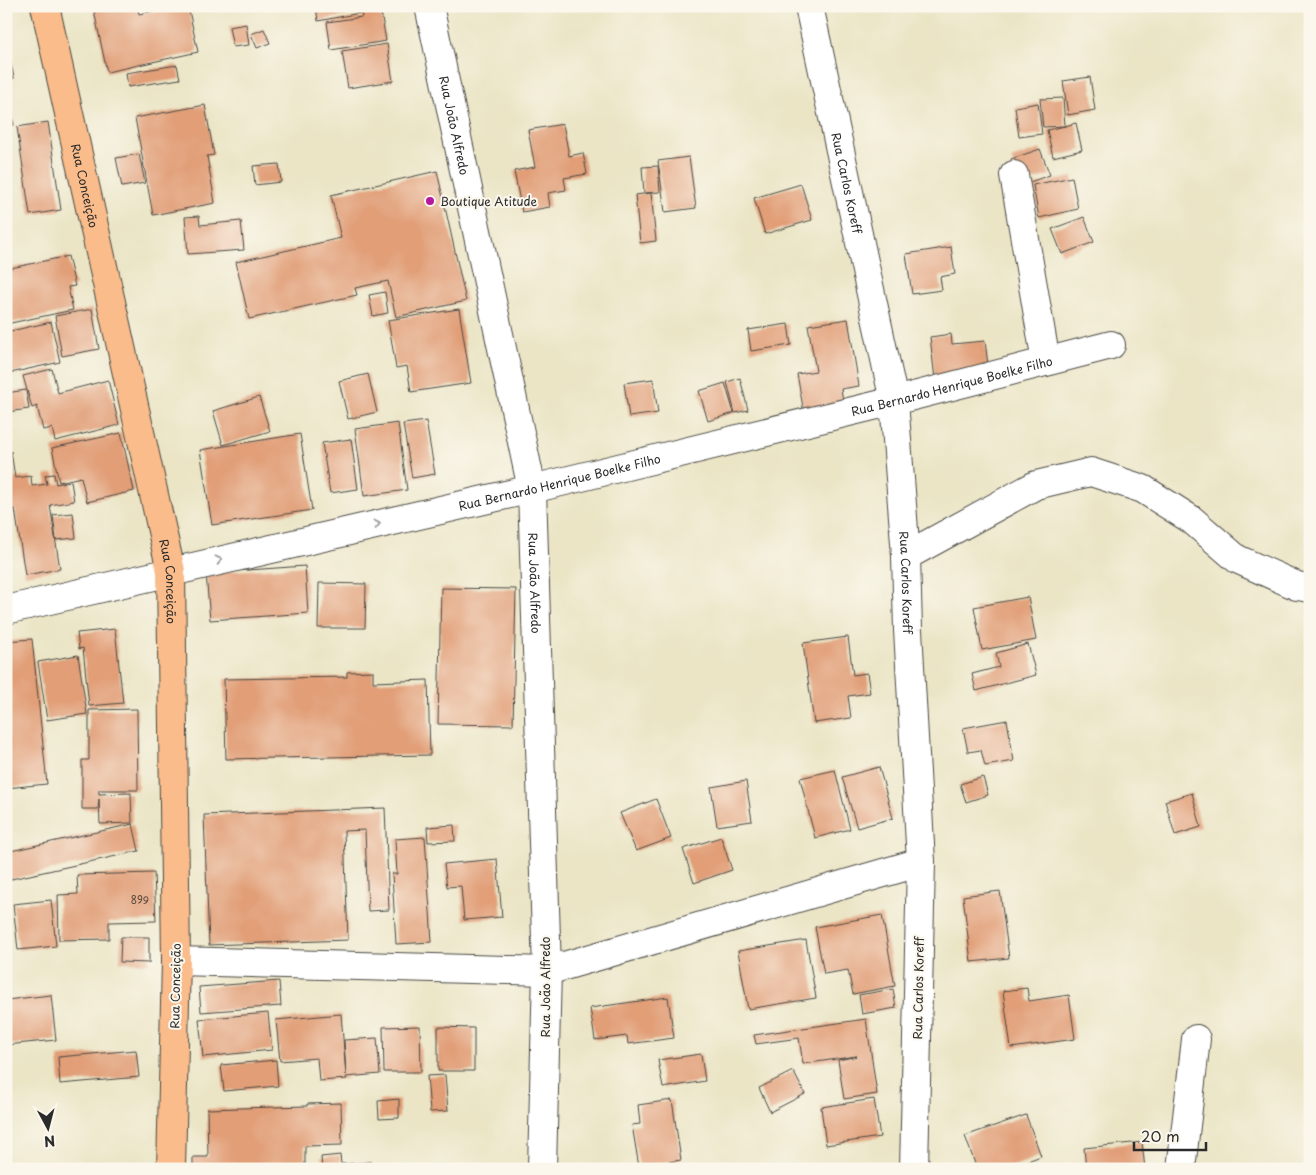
<svg xmlns="http://www.w3.org/2000/svg" width="1316" height="1175" font-family="'Playpen Sans',sans-serif">
	<style>
		.building { fill: #e19e77 }
		.lines { fill: none; stroke-linecap: round; stroke-linejoin: round }
		.minor-casing { stroke: #484742; stroke-width: 30 }
		.major-casing { stroke: #484742; stroke-width: 30 }
		.minor { stroke: #fff; stroke-width: 28 }
		.major { stroke: #f9bc8a; stroke-width: 28 }
		.oneway { stroke: #a0a0a0 }
		.poi-dot { fill: #b5179e; stroke: #fbf7ec; stroke-width: 2 }
		.labels { text-anchor: middle; dominant-baseline: central; stroke-width: 4; stroke-linejoin: round; paint-order: stroke }
		.number-label { font-size: 10px; fill: #58483e }
		.street-label { font-size: 12px; fill: #2b2b2b; stroke: #fbf7ec }
		.poi-label { font-size: 12px; fill: #2b2b2b; stroke: #fbf7ec; text-anchor: start }
	</style>
	<rect width="100%" height="100%" fill="#fbf7ec"/>
	<filter id="ink" filterUnits="userSpaceOnUse"><feTurbulence type="fractalNoise" baseFrequency=".02" numOctaves="2"/><feDisplacementMap in="SourceGraphic" scale="10" xChannelSelector="R" yChannelSelector="G"/><feConvolveMatrix kernelMatrix="1 2 1 2 8 2 1 2 1" color-interpolation-filters="sRGB"/></filter>
	<filter id="wash" filterUnits="userSpaceOnUse"><feTurbulence type="fractalNoise" baseFrequency=".0096" numOctaves="4" result="noise"/><feDisplacementMap in="SourceGraphic" scale="20" xChannelSelector="R" yChannelSelector="G"/><feGaussianBlur stdDeviation="1.12" result="paint"/><feColorMatrix in="noise" values="0 0 0 0 0 0 0 0 0 0 0 0 0 0 0 0 0 1.4 0 .05"/><feComposite in="paint" operator="in"/></filter>
	<g filter="url(#wash)">
		<rect width="100%" height="100%" fill="#ebe5c6"/>
		<g id="blocks">
			<g class="building">
				<path d="M93,6h44l2,8 38,-8h11l10,46 -91,20z"/>
				<path d="M316,6h43l1,7 -42,8z"/>
				<path d="M360,6h20l6,35 -55,9 -4,-28 35,-5z"/>
				<path d="M246,24l3,21 -16,2 -4,-20z"/>
				<path d="M264,29l6,14 -13,5 -6,-14z"/>
				<path d="M387,44l6,37 -45,7 -6,-37z"/>
				<path d="M7,46l7,32 -8,2v-33z"/>
				<path d="M177,65l3,14 -52,8 -2,-14z"/>
				<path d="M1090,77l5,33 -27,5 -5,-34z"/>
				<path d="M6,94l8,31 -8,2z"/>
				<path d="M1063,98l2,28 11,-3 6,27 -29,7 -6,-27 18,-4 -22,1 -3,-28z"/>
				<path d="M1038,103l4,31 -23,3 -4,-30z"/>
				<path d="M205,105l9,50 -7,1 8,47 -62,12 -18,-97z"/>
				<path d="M48,122l13,88 -31,5 -13,-88z"/>
				<path d="M563,124l6,32 14,-3 4,21 -23,4 2,12 -18,3 2,14 -28,5 -8,-41 21,-4 -7,-37z"/>
				<path d="M1040,149l10,26 -29,10 -10,-26z"/>
				<path d="M139,154l6,29 -23,4 -6,-29z"/>
				<path d="M689,157l7,51 -31,4 -7,-51z"/>
				<path d="M279,164l2,18 -26,3 -2,-19z"/>
				<path d="M658,166l2,26 -16,1 -2,-26z"/>
				<path d="M437,171l29,130 -70,16 -8,-36 -33,7 2,7 -108,24 -13,-57 105,-24 -10,-43z"/>
				<path d="M1072,177l6,32 -39,9 -6,-33z"/>
				<path d="M801,184l11,36 -47,14 -11,-36z"/>
				<path d="M651,193l5,48 -16,2 -5,-48z"/>
				<path d="M199,216l1,9 41,-4 3,29 -56,4 -3,-37z"/>
				<path d="M1084,217l10,25 -32,12 -10,-25z"/>
				<path d="M951,247l4,27 -15,3 2,13 -30,4 -6,-40z"/>
				<path d="M68,256l7,30 -7,1 5,23 -67,14v-55z"/>
				<path d="M385,292l3,21 -15,3 -4,-21z"/>
				<path d="M92,309l7,40 -37,7 -7,-40z"/>
				<path d="M459,309l12,74 -60,9 -4,-26 -11,2 -8,-48z"/>
				<path d="M848,319l11,67 -18,3 3,17 -40,7 -7,-39 19,-3 -8,-46z"/>
				<path d="M51,322l9,40 -54,12v-42z"/>
				<path d="M788,324l3,21 -40,6 -3,-21z"/>
				<path d="M951,334l1,10 33,-3 4,32 -54,6 -5,-42z"/>
				<path d="M52,369l6,24 50,-13 11,45 -64,16 -3,-13 -9,2 -6,-24 -5,2 -9,-32z"/>
				<path d="M368,374l9,38 -29,7 -9,-38z"/>
				<path d="M740,378l8,32 -13,3 -8,-31z"/>
				<path d="M653,379l5,34 -29,4 -5,-34z"/>
				<path d="M725,383l9,30 -26,8 -9,-30z"/>
				<path d="M26,390l3,19 -22,3 -1,-19z"/>
				<path d="M259,397l11,34 -47,14 -10,-34z"/>
				<path d="M426,421l9,53 -23,4 -9,-54z"/>
				<path d="M398,423l9,67 -43,6 -9,-67z"/>
				<path d="M121,433l13,58 -47,11 -6,-25 -22,5 -7,-34z"/>
				<path d="M300,434l12,76 -100,15 -12,-75z"/>
				<path d="M351,439l7,50 -28,4 -8,-50z"/>
				<path d="M6,451h5l4,27 16,-2 1,10 15,-2 -2,-9 9,-1 2,10 15,-3 3,20 -24,4 10,64 -35,6 -10,-66 -9,2z"/>
				<path d="M73,513l3,25 -20,2 -3,-25z"/>
				<path d="M305,566l3,47 -98,7 -4,-47z"/>
				<path d="M319,583l47,1 -1,44h-47z"/>
				<path d="M441,588l75,1 -3,136 -75,-1z"/>
				<path d="M1028,597l8,43 -54,10 -8,-43z"/>
				<path d="M115,629l8,74 -34,3 -6,-58 -4,1 -2,-16z"/>
				<path d="M848,637l5,38 14,-2 3,20 -22,3 3,22 -37,5 -11,-80z"/>
				<path d="M32,639l15,145 -41,4v-36h2l-2,-12v-99z"/>
				<path d="M1028,644l8,31 -60,16 -4,-17 27,-7 -3,-14z"/>
				<path d="M78,655l9,59 -40,6 -9,-58z"/>
				<path d="M373,671v11l55,-2 2,75 -204,4 -2,-80 123,-2v-5z"/>
				<path d="M137,709l1,81h-39v4l32,-1 1,30 -32,1 -1,-25 -1,10h-16v-49h7v-50z"/>
				<path d="M1007,720l7,41 -29,5 -4,-16 -13,2 -5,-24z"/>
				<path d="M879,767l14,51 -36,10 -15,-51z"/>
				<path d="M835,770l15,59 -35,9 -15,-60z"/>
				<path d="M983,777l5,18 -22,7 -6,-18z"/>
				<path d="M746,781l6,40 -35,5 -6,-39z"/>
				<path d="M1192,793l9,34 -26,8 -10,-34z"/>
				<path d="M656,799l15,39 -35,13 -16,-38z"/>
				<path d="M385,808l4,102 -21,1 -3,-81 -21,1 4,109 -139,5 -5,-130z"/>
				<path d="M133,824l6,27 -132,29 -1,-28z"/>
				<path d="M454,825l1,16 -27,1 -1,-15z"/>
				<path d="M425,837l7,105 -36,2 -4,-70h5l-2,-35z"/>
				<path d="M721,837l11,33 -38,13 -11,-34z"/>
				<path d="M497,859l5,58 -38,3 -3,-34 -14,1 -3,-23z"/>
				<path d="M154,873l2,48 -47,1v17l-50,1 -1,-45 20,-1 -1,-19z"/>
				<path d="M1000,891l9,67 -38,4 -8,-66z"/>
				<path d="M51,900l5,46 -38,4 -5,-46z"/>
				<path d="M882,915l13,71 -42,8 -5,-24 -24,4 -9,-47z"/>
				<path d="M121,937h28v26l-29,-1z"/>
				<path d="M806,940l10,58 -68,11 -10,-58z"/>
				<path d="M279,981l2,25 -80,6 -2,-25z"/>
				<path d="M1027,988l2,13 40,-6 6,44 -64,9 -8,-57z"/>
				<path d="M893,989l3,19 -34,6 -3,-19z"/>
				<path d="M51,995l5,45 -50,5v-45z"/>
				<path d="M668,997l6,41 -46,6 -1,-8 -32,4 -5,-32z"/>
				<path d="M268,1013l4,37 -69,7 -4,-38z"/>
				<path d="M341,1014l5,61 -2,-35 33,-2 3,36 -34,3 1,2 -28,2 -2,-23 -37,3 -4,-41z"/>
				<path d="M866,1019l11,75 -33,5 -6,-39 19,-4 -54,8 -4,-26 -43,6 -2,-9z"/>
				<path d="M420,1026l1,46h-37l-1,-45z"/>
				<path d="M438,1027l36,1v43h-36z"/>
				<path d="M136,1050l3,27 -79,7 -2,-27z"/>
				<path d="M701,1054l4,27 -42,7 -5,-28z"/>
				<path d="M276,1060l2,26 -54,5 -3,-26z"/>
				<path d="M793,1071l12,23 -35,18 -11,-24z"/>
				<path d="M445,1075l3,36 -18,1 -3,-36z"/>
				<path d="M399,1099v19l-20,1 -1,-18z"/>
				<path d="M874,1099l6,38 -54,8 -5,-38z"/>
				<path d="M672,1100l9,60 -42,7 -7,-42 8,-1 -2,-19z"/>
				<path d="M341,1103l1,42 -37,1v20l-112,3v-12h15l-1,-48 100,-3v-2z"/>
				<path d="M1026,1115l15,41 -35,13h-29l-12,-33z"/>
				<path d="M1142,1142l3,27h-59l-2,-21z"/>
				<path d="M340,1155l1,9 30,-2 1,7h-50l-1,-12z"/>
				<path d="M676,1164l1,5h-21v-1z"/>
			</g>
		</g>
	</g>
	<g filter="url(#ink)">
		<use href="#blocks" fill-opacity="0" stroke="#484742" stroke-width="1"/>
		<g class="lines">
			<g class="minor-casing">
				<g id="minor">
					<path id="s1" d="M429,6l103,483 15,482 -5,198"/>
					<path id="s2" d="M809,6l85,395 12,155 2,74 13,232 -7,307"/>
					<path d="M1014,175l32,187"/>
					<path d="M906,556l130,-71 55,-13 52,17 49,31 45,39 60,27 13,2"/>
					<path id="s3" d="M6,610l526,-121 362,-88 217,-56"/>
					<path d="M176,961l371,10 374,-109"/>
					<path d="M1181,1169l15,-130"/>
				</g>
			</g>
			<g class="major-casing">
				<g id="major">
					<path id="s4" d="M45,6l126,565 5,390 -5,208"/>
				</g>
			</g>
			<use href="#minor" class="minor"/>
			<use href="#major" class="major"/>
		</g>
		<defs><path id="oneway-chevron" d="M-2-3.5L2.5 0L-2 3.5" fill="none" stroke-width="1.6" stroke-linecap="round" stroke-linejoin="round" transform="scale(1.25)"/></defs>
		<g class="oneway">
			<use href="#oneway-chevron" transform="translate(377 524) rotate(-13)"/>
			<use href="#oneway-chevron" transform="translate(219 560) rotate(-13)"/>
		</g>
	</g>
	<circle class="poi-dot" cx="430" cy="201" r="5"/>
	<g class="labels">
		<g class="number-label">
			<text x="140" y="899">899</text>
		</g>
		<g class="street-label">
			<text stroke="none"><textPath href="#s1" startOffset="122">Rua João Alfredo</textPath></text>
			<text stroke="none"><textPath href="#s2" startOffset="181">Rua Carlos Koreff</textPath></text>
			<text stroke="none"><textPath href="#s4" startOffset="184">Rua Conceição</textPath></text>
			<text stroke="none"><textPath href="#s3" startOffset="972">Rua Bernardo Henrique Boelke Filho</textPath></text>
			<text stroke="none"><textPath href="#s3" startOffset="568">Rua Bernardo Henrique Boelke Filho</textPath></text>
			<text stroke="none"><textPath href="#s4" startOffset="589">Rua Conceição</textPath></text>
			<text stroke="none"><textPath href="#s1" startOffset="588">Rua João Alfredo</textPath></text>
			<text stroke="none"><textPath href="#s2" startOffset="586">Rua Carlos Koreff</textPath></text>
			<text transform="translate(175 986) rotate(-89)">Rua Conceição</text>
			<text transform="translate(545 987) rotate(-90)">Rua João Alfredo</text>
			<text transform="translate(918 988) rotate(-89)">Rua Carlos Koreff</text>
		</g>
		<g class="poi-label">
			<text x="440" y="201">Boutique Atitude</text>
		</g>
	</g>
	<rect width="1316" height="1175" fill="none" stroke="#fbf7ec" stroke-width="25"/>
	<g transform="translate(48 1128) rotate(173)" stroke="#fbf7ec" stroke-width="4" paint-order="stroke">
	<path d="M0-4L9 19L0 12L-9 19Z" fill="#2b2b2b"/>
	<text y="-8" font-size="14" font-weight="bold" text-anchor="middle" fill="#2b2b2b">N</text>
	</g>
	<path d="M1134 1142v8h72v-8" fill="none" stroke="#2b2b2b" stroke-width="2.5"/>
	<text x="1141" y="1142" font-size="15" fill="#2b2b2b" stroke="#fbf7ec" stroke-width="4" paint-order="stroke">20 m</text>
</svg>
